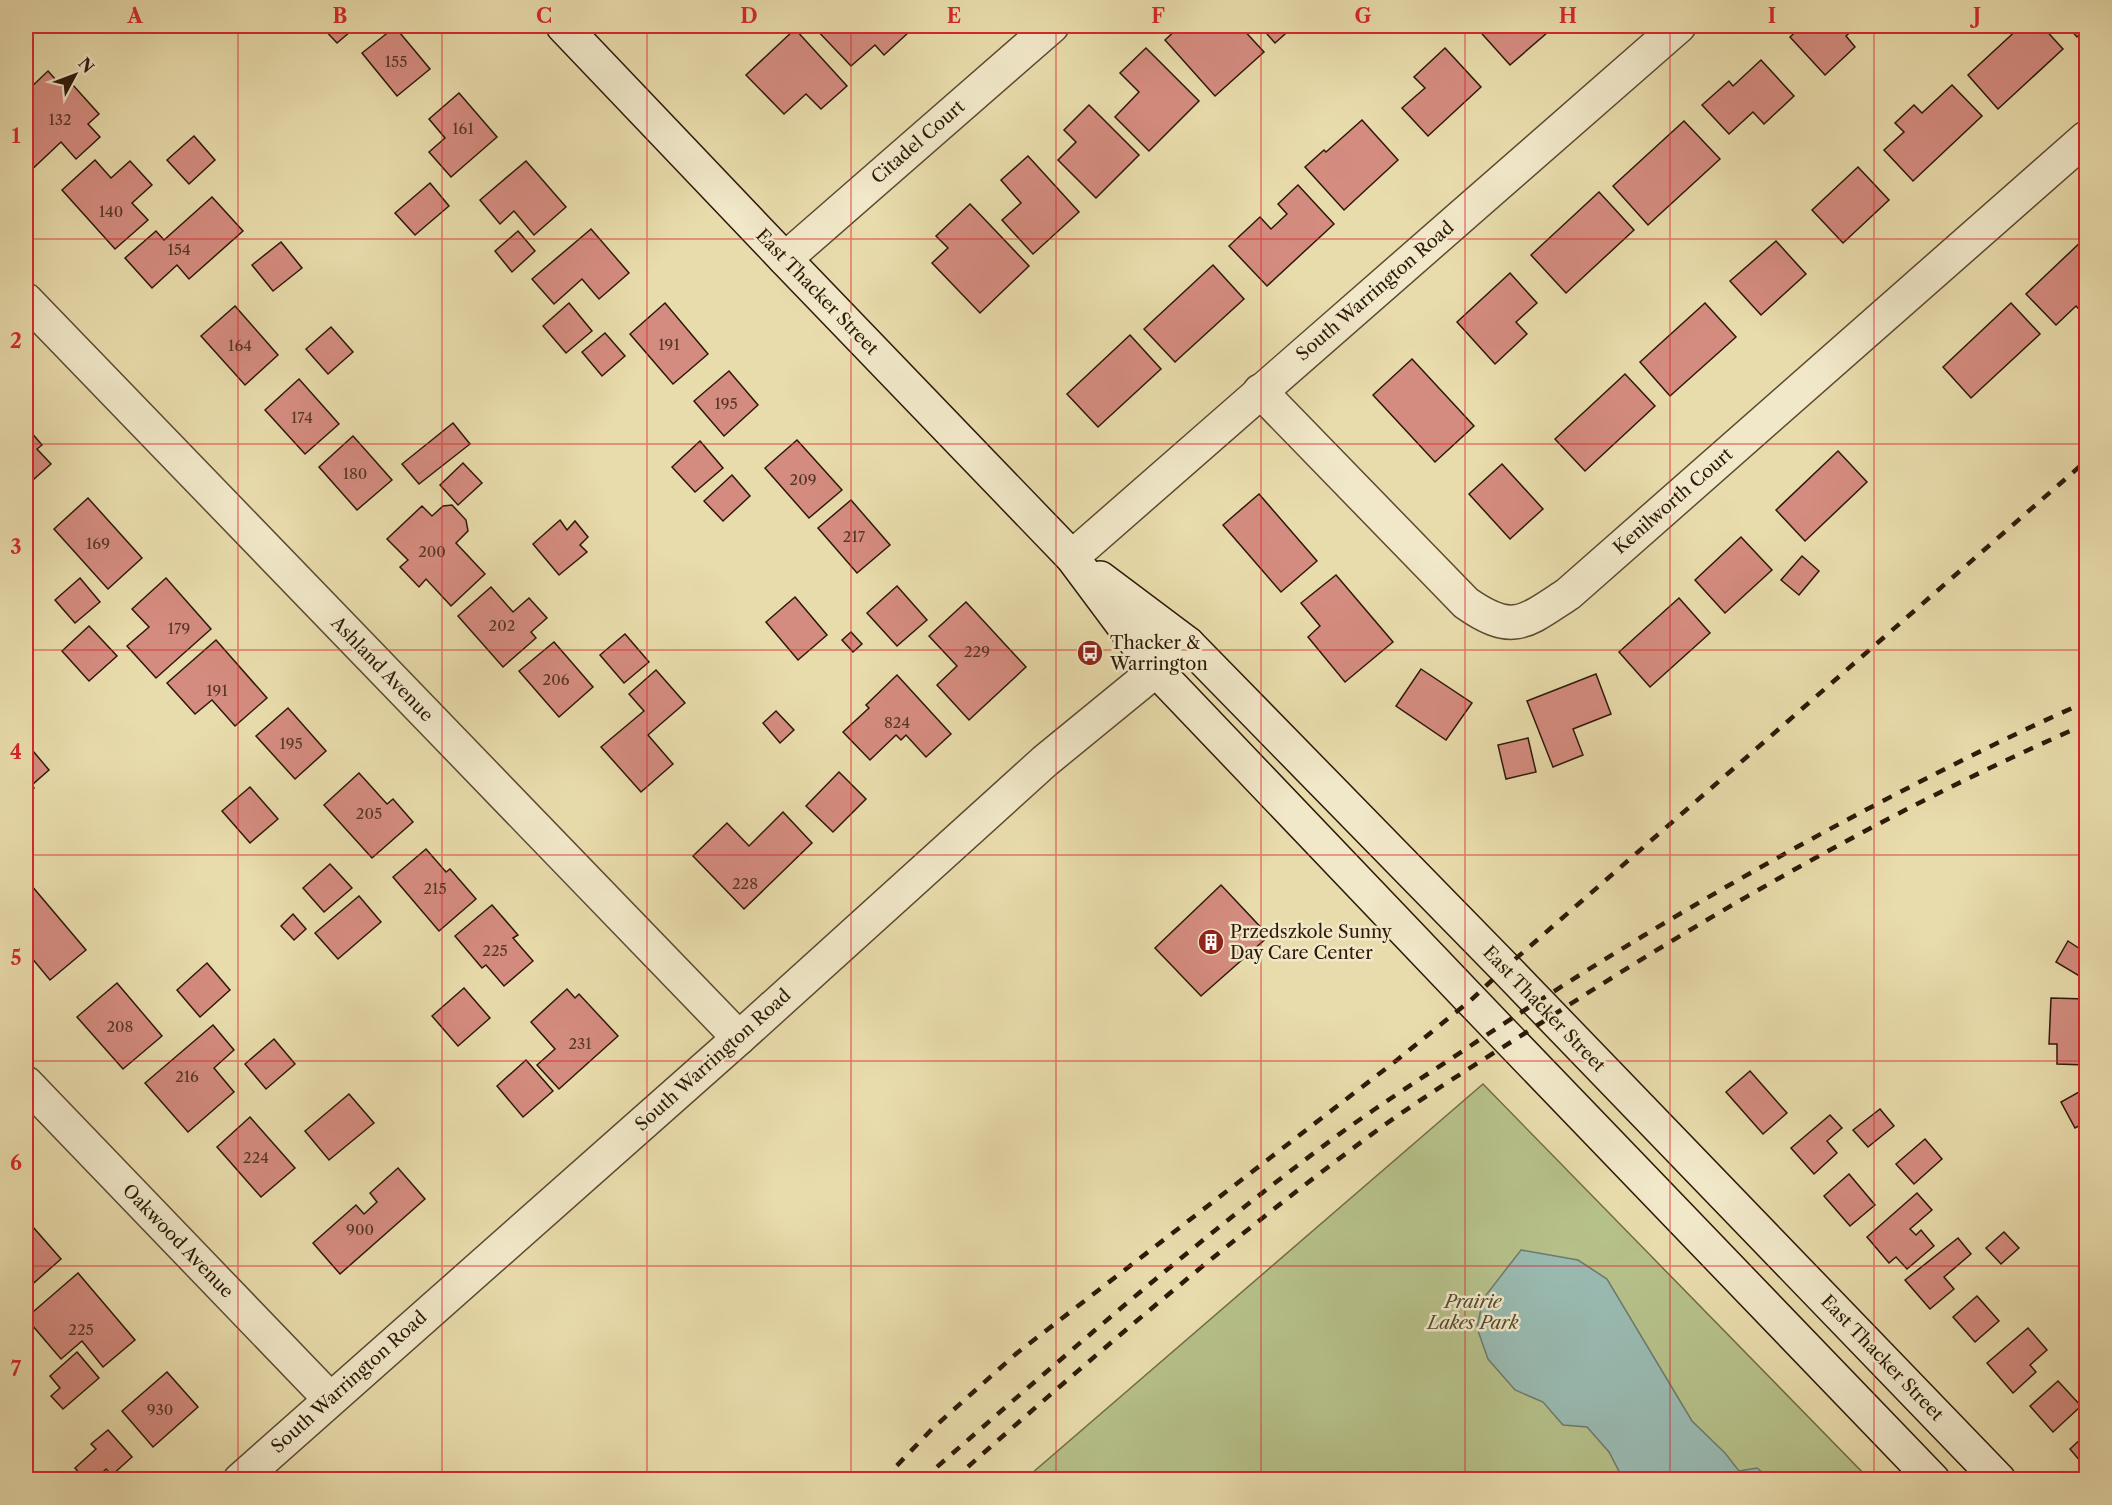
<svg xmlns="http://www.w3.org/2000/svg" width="2112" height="1505" font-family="'Libre Caslon Text',serif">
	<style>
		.green { fill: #b6c089; stroke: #726c48; stroke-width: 1.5 }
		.water { fill: #99bab1; stroke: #6e7a6d; stroke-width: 1.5 }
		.building { fill: #d58c80; stroke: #2d1908; stroke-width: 1.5 }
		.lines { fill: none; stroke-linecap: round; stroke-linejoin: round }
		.minor-casing { stroke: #5c4a31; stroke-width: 36 }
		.secondary-casing { stroke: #2d1908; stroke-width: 36 }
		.minor { stroke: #f1e8c9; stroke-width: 33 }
		.secondary { stroke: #f1e8c9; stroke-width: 33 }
		.rail { stroke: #2d1908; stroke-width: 4.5; stroke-dasharray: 10 10; stroke-linecap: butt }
		.grid { fill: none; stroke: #d62828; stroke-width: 1.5; stroke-opacity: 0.55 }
		.labels { text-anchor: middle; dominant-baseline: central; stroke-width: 5; stroke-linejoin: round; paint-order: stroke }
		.number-label { font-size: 15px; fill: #573626 }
		.street-label { font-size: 18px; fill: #2d1908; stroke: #f1e8c9 }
		.poi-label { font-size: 18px; fill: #2d1908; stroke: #f1e8c9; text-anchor: start }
		.park-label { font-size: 18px; font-style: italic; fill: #564b2f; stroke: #f1e8c9 }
		.neatline { fill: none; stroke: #d62828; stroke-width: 2 }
		.grid-label { font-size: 20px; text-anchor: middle; font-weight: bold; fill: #d62828 }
	</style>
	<rect width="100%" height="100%" fill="#e9dcac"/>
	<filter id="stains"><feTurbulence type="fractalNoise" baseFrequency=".00333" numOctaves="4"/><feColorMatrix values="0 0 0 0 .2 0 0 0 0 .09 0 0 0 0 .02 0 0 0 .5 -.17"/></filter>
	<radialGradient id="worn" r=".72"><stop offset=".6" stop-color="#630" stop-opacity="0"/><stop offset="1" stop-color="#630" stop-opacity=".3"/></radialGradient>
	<path class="green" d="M1483,1084l386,395 -845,1z"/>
	<path class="water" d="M1521,1250l57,10 29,19 85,142 33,32 14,18 18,-3 11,9 8,2h-153l-14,-27 -22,-25 -24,-2 -20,-23 -28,-12 -27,-31 -11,-31 6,-29z"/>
	<g class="building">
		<path d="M321,26h36l-20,17z"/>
		<path d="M813,26h90l6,6 -25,23 -9,-10 -24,21z"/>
		<path d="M1180,26h60l24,26 -49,44 -50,-56z"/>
		<path d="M1260,26h34l-19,17z"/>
		<path d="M1475,26h80l-45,39z"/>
		<path d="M1802,26h55l-11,10 9,11 -30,28 -35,-38z"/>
		<path d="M2021,26h21l21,23 -65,60 -30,-34z"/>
		<path d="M2067,26h19v2l-9,9z"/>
		<path d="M395,27l35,42 -33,27 -35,-43z"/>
		<path d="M795,29l52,57 -26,23 -15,-15 -22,20 -38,-39z"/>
		<path d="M1146,48l53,53 -50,50 -34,-34 24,-25 -19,-19z"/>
		<path d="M1445,48l36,39 -53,49 -26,-28 23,-20 -11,-11z"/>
		<path d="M1761,60l33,36 -30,28 -11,-12 -24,22 -27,-29 27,-24 4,5z"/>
		<path d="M48,71l17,19 7,-6 27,30 -11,10 12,13 -24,22 -15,-17 -35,33v-83z"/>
		<path d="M1952,85l30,31 -69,65 -29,-31 20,-18 -9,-9 19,-18 8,8z"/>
		<path d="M459,93l38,44 -46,40 -22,-25 16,-14 -16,-19z"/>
		<path d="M1089,105l50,50 -43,43 -38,-38 18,-18 -12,-12z"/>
		<path d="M1362,120l36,40 -54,50 -39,-43 19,-17 2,2z"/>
		<path d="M1684,121l36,38 -72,66 -35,-39z"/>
		<path d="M194,136l21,24 -26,24 -22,-24z"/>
		<path d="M1028,156l51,56 -46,42 -31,-34 19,-17 -20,-23z"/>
		<path d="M95,160l16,18 19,-17 22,24 -20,18 16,17 -33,29 -53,-59z"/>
		<path d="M526,161l40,46 -32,28 -20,-24 -14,13 -20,-24z"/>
		<path d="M1858,167l31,33 -46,43 -31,-33z"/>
		<path d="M430,183l19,23 -34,29 -20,-22z"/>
		<path d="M1298,185l36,39 -67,62 -38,-40 31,-29 11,12 16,-15 -9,-10z"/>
		<path d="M1599,192l35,38 -68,63 -35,-38z"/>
		<path d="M212,197l31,34 -54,48 -12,-14 -25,23 -27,-30 31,-27 8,9z"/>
		<path d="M970,204l59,62 -49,47 -48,-50 16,-15 -12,-12z"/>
		<path d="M591,229l38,44 -30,26 -17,-20 -28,25 -22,-25z"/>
		<path d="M518,231l17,20 -23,21 -17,-21z"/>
		<path d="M2086,237v80l-10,-11 -20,19 -30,-31z"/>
		<path d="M1776,241l30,33 -45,41 -31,-34z"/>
		<path d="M281,242l21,26 -29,23 -21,-26z"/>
		<path d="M1213,265l31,34 -69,63 -31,-33z"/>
		<path d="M1510,273l27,30 -21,19 11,12 -32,30 -38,-42z"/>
		<path d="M569,303l23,28 -26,22 -23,-27z"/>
		<path d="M665,303l43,51 -35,30 -43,-50z"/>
		<path d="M1705,303l31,34 -66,59 -30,-34z"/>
		<path d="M2011,303l29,31 -69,64 -28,-31z"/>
		<path d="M235,306l43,49 -33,30 -44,-49z"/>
		<path d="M331,327l22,25 -25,22 -22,-25z"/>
		<path d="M605,333l20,23 -23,20 -20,-24z"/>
		<path d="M1130,335l31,34 -63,58 -31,-33z"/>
		<path d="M1412,359l62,67 -39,36 -62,-67z"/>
		<path d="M729,371l29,34 -34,31 -30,-35z"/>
		<path d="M1625,374l30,32 -70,65 -30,-32z"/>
		<path d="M299,379l40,45 -34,30 -40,-44z"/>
		<path d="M453,423l17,21 -51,40 -17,-20z"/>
		<path d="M30,431l12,14 -5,4 14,15 -25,22v-53z"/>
		<path d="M353,436l39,44 -35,30 -38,-43z"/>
		<path d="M797,440l45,50 -33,28 -44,-50z"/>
		<path d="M700,441l23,27 -28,24 -23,-25z"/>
		<path d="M1838,451l29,31 -62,59 -29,-31z"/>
		<path d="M463,463l19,20 -24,22 -18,-20z"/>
		<path d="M1502,464l41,45 -33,30 -41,-45z"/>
		<path d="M732,475l18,21 -27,25 -19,-20z"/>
		<path d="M1259,494l58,67 -36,31 -58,-67z"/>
		<path d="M88,498l54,60 -34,31 -54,-60z"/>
		<path d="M851,500l39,45 -33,28 -39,-45z"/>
		<path d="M452,505l14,15 2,11 -12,12 29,31 -34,32 -25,-27 -7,8 -19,-20 8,-7 -21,-21 35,-33 10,10 11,-10z"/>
		<path d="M560,520l7,10 8,-9 13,16 -8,8 7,7 -28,23 -26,-31z"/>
		<path d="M1741,537l31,33 -47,43 -30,-33z"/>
		<path d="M1802,556l17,15 -20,24 -18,-15z"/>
		<path d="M1336,575l57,67 -48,40 -37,-45 12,-11 -19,-23z"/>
		<path d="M80,578l20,24 -25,21 -20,-23z"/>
		<path d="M166,578l45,51 -55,49 -29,-32 22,-19 -17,-18z"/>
		<path d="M897,586l30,34 -30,26 -30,-33z"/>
		<path d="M491,587l22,25 16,-14 18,20 -16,14 5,6 -33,29 -45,-51z"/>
		<path d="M795,597l32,38 -29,25 -32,-38z"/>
		<path d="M1679,598l31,35 -60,54 -31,-35z"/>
		<path d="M966,602l60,65 -57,53 -32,-35 20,-19 -28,-30z"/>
		<path d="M89,626l28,30 -28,25 -27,-30z"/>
		<path d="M851,632l11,12 -9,8 -11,-12z"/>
		<path d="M625,634l24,28 -25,21 -24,-28z"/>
		<path d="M216,640l51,58 -32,28 -23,-26 -17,14 -28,-31z"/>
		<path d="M554,642l39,45 -34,30 -40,-46z"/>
		<path d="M1421,669l51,34 -26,37 -50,-34z"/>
		<path d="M656,670l29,33 -37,32 25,29 -32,28 -40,-45 43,-36 -15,-17z"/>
		<path d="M1596,674l15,40 -38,15 10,26 -30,12 -26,-66z"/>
		<path d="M897,675l54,59 -25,23 -20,-22 -5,5 -5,-5 -26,25 -27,-28 26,-24 -3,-3z"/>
		<path d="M288,708l38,43 -31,28 -39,-43z"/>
		<path d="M776,711l18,19 -14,13 -17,-20z"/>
		<path d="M1528,738l8,34 -30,7 -8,-34z"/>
		<path d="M33,751l16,19 -17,15 2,3 -8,7v-38z"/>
		<path d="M839,772l27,27 -33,33 -27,-26z"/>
		<path d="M359,773l28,31 6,-5 20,23 -41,36 -48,-53z"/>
		<path d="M250,787l28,32 -28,24 -28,-32z"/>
		<path d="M783,812l29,31 -68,66 -51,-53 34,-33 22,23z"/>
		<path d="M426,849l20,23 4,-3 26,30 -37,32 -46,-54z"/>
		<path d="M330,864l22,24 -28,24 -21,-24z"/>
		<path d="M31,885l55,65 -36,30 -24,-29v-61z"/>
		<path d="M1221,885l48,51 -68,60 -46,-48z"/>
		<path d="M359,896l22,26 -43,37 -23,-26z"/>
		<path d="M492,905l26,30 -5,3 20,23 -29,25 -18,-21 -4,3 -27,-32z"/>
		<path d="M293,914l13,15 -12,11 -13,-14z"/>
		<path d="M2068,941l18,12v27l-30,-18z"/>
		<path d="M207,963l23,27 -30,27 -23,-27z"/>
		<path d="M117,983l45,53 -39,33 -46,-52z"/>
		<path d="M464,988l26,30 -32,28 -26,-30z"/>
		<path d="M567,989l8,9 4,-4 39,42 -59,53 -22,-24 18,-16 -24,-27z"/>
		<path d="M2051,998l35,1v66l-29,-1v-20h-8z"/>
		<path d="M213,1025l21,25 -20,18 20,24 -46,40 -43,-49z"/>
		<path d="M274,1039l21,25 -29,25 -21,-25z"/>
		<path d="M526,1060l27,31 -30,26 -26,-31z"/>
		<path d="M1750,1071l37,42 -24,21 -37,-42z"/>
		<path d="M2086,1088v34l-11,6 -14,-26z"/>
		<path d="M349,1094l25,29 -45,37 -24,-29z"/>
		<path d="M1880,1109l14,17 -26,21 -15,-17z"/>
		<path d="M1830,1115l12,13 -15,13 10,12 -23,21 -23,-26z"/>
		<path d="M250,1117l45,51 -34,29 -44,-50z"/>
		<path d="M1925,1139l17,20 -28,25 -18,-20z"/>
		<path d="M398,1168l27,31 -85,75 -27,-31 43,-38 8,9 13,-12 -7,-9z"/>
		<path d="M1849,1174l26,31 -25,21 -26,-30z"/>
		<path d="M1917,1193l15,17 -22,19 6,6 5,-5 13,16 -27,23 -11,-12 -7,6 -22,-26z"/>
		<path d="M26,1219l35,40 -33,29 -2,-3z"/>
		<path d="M2004,1232l15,16 -18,16 -15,-16z"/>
		<path d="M1958,1238l13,16 -27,23 10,12 -24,20 -25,-29z"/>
		<path d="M78,1273l57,67 -32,27 -21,-26 -21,18 -35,-41z"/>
		<path d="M1977,1296l22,25 -24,21 -22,-25z"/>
		<path d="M2028,1328l19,22 -17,15 6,7 -23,21 -26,-30z"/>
		<path d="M77,1352l22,26 -36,31 -12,-13 9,-8 -10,-12z"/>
		<path d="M167,1372l31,35 -45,40 -31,-36z"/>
		<path d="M2058,1381l23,25 -28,26 -23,-26z"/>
		<path d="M108,1430l24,27 -20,18 -6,-6 -11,11h-10l-10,-12 21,-19 -5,-5z"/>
		<path d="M2086,1434v34l-16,-19z"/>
	</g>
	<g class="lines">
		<g class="minor-casing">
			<g id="minor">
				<path d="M785,259l267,-233"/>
				<path d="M26,300l713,738"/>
				<path d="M1260,391l206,212c47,33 59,19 102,-9l518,-456"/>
				<path d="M1072,557l607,-531"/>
				<path d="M26,1083l304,316"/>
				<path d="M240,1480l499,-442 306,-277 143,-117"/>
			</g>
		</g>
		<g class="secondary-casing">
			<g id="secondary">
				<path d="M563,26l222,233 287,298 85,114 314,329 462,480"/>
				<path d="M1100,578l88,66 317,324 494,512"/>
			</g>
		</g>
		<use href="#minor" class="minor"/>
		<use href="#secondary" class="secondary"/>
		<g class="rail">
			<path d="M883,1480l49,-51 85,-76 380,-293 74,-60 34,-32 581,-507"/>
			<path d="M922,1480c133,-116 266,-233 408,-339 51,-38 105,-71 158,-107 126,-83 255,-160 389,-230 69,-36 138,-71 209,-102"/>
			<path d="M953,1480c139,-123 280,-244 430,-354 52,-37 108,-71 161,-105 173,-112 354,-215 542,-297"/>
		</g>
	</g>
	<path class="grid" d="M238,26v1454M442,26v1454M647,26v1454M851,26v1454M1056,26v1454M1261,26v1454M1465,26v1454M1670,26v1454M1874,26v1454M26,239h2060M26,444h2060M26,650h2060M26,855h2060M26,1061h2060M26,1266h2060"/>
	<defs>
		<g id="bus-disc" transform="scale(1.35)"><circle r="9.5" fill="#8f2418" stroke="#f1e8c9"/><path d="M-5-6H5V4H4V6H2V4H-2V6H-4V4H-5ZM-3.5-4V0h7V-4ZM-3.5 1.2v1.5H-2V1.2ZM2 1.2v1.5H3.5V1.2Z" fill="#fff"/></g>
		<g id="building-disc" transform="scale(1.35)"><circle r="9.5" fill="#8f2418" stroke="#f1e8c9"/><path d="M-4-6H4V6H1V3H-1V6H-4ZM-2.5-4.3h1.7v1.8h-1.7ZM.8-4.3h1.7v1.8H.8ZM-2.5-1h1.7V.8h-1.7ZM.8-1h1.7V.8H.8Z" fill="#fff"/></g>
	</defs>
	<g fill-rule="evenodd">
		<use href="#bus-disc" x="1090" y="653"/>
		<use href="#building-disc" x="1211" y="942"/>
	</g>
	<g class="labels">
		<g class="number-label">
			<text x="396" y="61">155</text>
			<text x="60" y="119">132</text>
			<text x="463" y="128">161</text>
			<text x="111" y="211">140</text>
			<text x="179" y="249">154</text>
			<text x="669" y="344">191</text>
			<text x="240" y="345">164</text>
			<text x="726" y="403">195</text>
			<text x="302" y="417">174</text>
			<text x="355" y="473">180</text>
			<text x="803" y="479">209</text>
			<text x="854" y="536">217</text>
			<text x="98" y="543">169</text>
			<text x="432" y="551">200</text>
			<text x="502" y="625">202</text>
			<text x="179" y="628">179</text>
			<text x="977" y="651">229</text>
			<text x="556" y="679">206</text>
			<text x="217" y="690">191</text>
			<text x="897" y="722">824</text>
			<text x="291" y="743">195</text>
			<text x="369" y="813">205</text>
			<text x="745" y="883">228</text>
			<text x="435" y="888">215</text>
			<text x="495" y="950">225</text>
			<text x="120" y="1026">208</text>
			<text x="580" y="1043">231</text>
			<text x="187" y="1076">216</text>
			<text x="256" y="1157">224</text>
			<text x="360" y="1229">900</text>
			<text x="81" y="1329">225</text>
			<text x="160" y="1409">930</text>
		</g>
		<g class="street-label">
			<text transform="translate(918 142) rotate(-41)">Citadel Court</text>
			<text transform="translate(1375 291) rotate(-41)">South Warrington Road</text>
			<text transform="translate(817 292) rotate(46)">East Thacker Street</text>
			<text transform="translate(1673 501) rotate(-41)">Kenilworth Court</text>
			<text transform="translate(382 669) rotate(46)">Ashland Avenue</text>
			<text transform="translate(1544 1009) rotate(46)">East Thacker Street</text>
			<text transform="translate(713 1060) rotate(-42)">South Warrington Road</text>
			<text transform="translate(178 1241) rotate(46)">Oakwood Avenue</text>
			<text transform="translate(1882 1358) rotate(46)">East Thacker Street</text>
			<text transform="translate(349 1382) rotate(-42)">South Warrington Road</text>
		</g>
		<g class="poi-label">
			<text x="1110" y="643">Thacker &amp;<tspan x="1110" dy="21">Warrington</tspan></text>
			<text x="1230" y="932">Przedszkole Sunny<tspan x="1230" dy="21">Day Care Center</tspan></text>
		</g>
		<g class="park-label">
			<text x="1473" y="1302">Prairie<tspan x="1473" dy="21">Lakes Park</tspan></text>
		</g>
	</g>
	<rect width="2112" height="1505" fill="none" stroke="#e9dcac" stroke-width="66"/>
	<g transform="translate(75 75) rotate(49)" stroke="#f1e8c9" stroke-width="4.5" paint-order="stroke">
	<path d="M0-4.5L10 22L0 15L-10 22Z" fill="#2d1908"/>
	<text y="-9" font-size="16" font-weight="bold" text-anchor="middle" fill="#2d1908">N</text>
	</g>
	<rect x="33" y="33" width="2046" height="1439" class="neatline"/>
	<g class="grid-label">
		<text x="135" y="23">A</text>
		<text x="340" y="23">B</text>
		<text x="544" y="23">C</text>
		<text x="749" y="23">D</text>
		<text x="954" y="23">E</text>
		<text x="1158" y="23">F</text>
		<text x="1363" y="23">G</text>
		<text x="1568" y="23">H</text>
		<text x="1772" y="23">I</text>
		<text x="1977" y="23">J</text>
		<text x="16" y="143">1</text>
		<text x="16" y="348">2</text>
		<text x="16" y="554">3</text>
		<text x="16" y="759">4</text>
		<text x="16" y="965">5</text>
		<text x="16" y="1170">6</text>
		<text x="16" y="1376">7</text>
	</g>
	<rect width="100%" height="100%" filter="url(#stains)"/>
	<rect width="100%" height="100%" fill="url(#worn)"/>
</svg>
